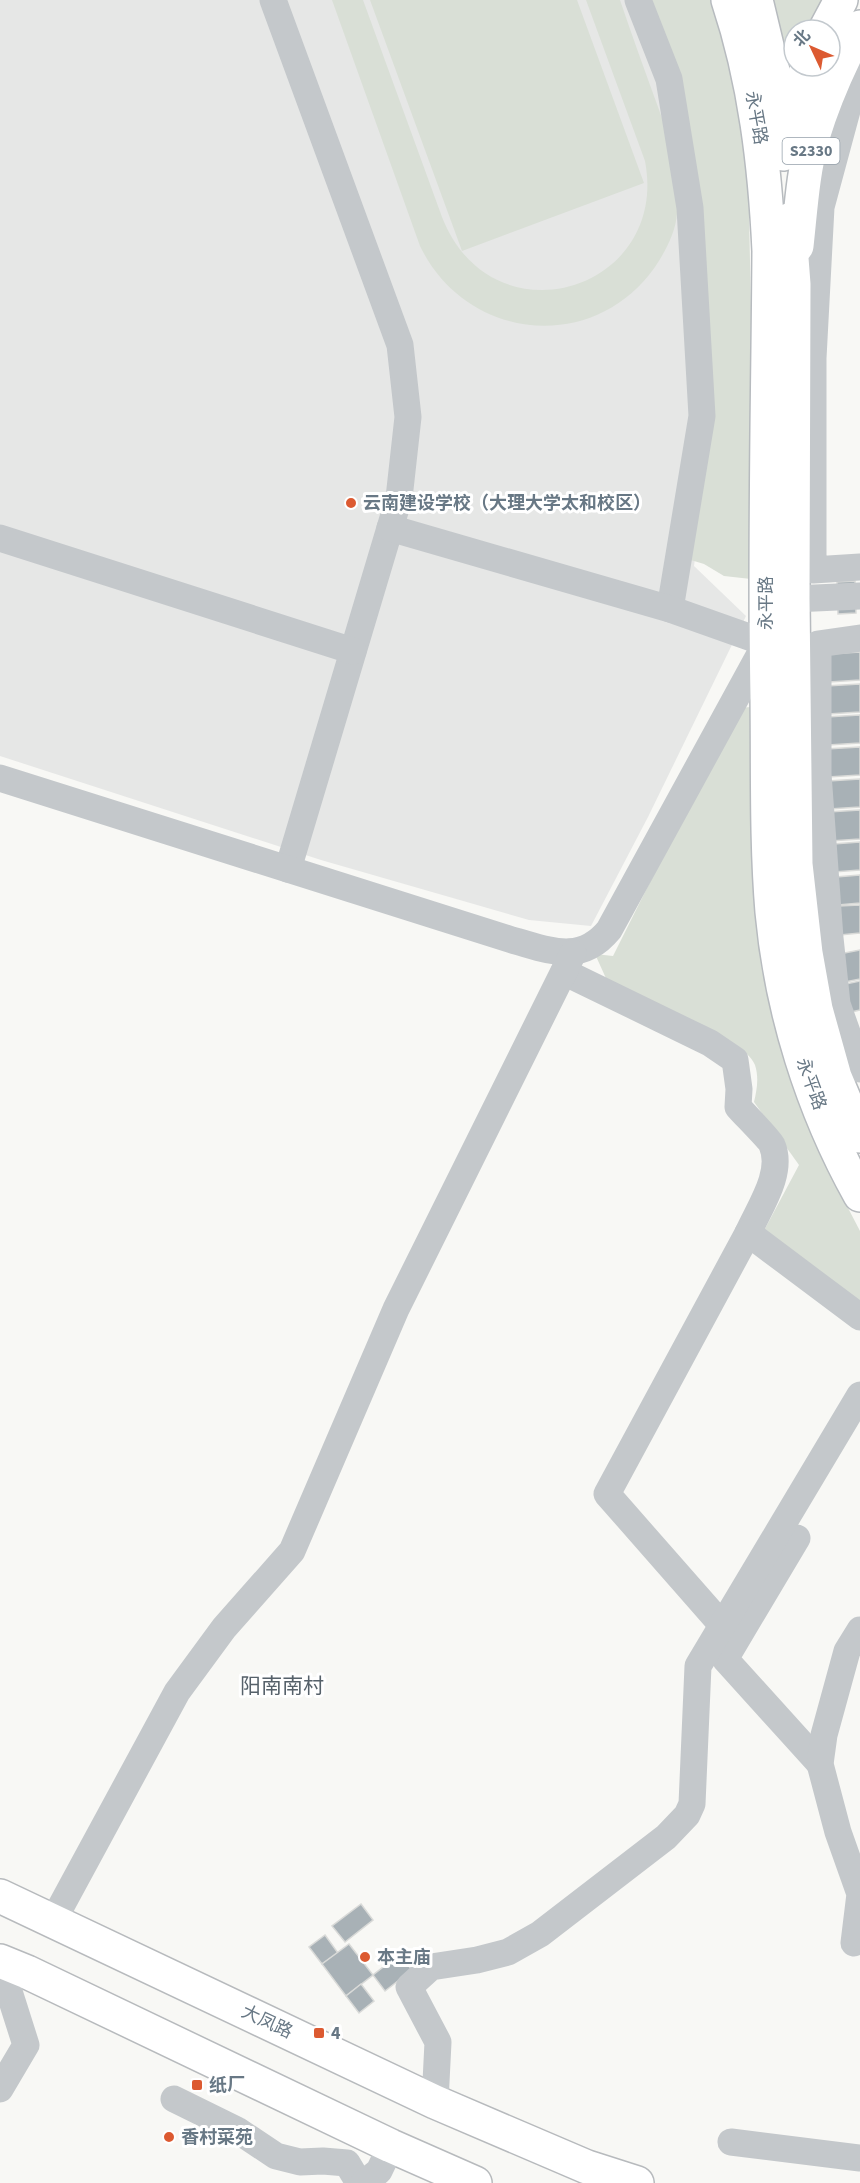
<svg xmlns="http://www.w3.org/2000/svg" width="860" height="2183" font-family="'Source Sans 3','Noto Sans SC',sans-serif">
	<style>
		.built { fill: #e6e7e6 }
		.green { fill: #d9dfd6 }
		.building { fill: #a8b1b6; stroke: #d9dad8; stroke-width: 1.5 }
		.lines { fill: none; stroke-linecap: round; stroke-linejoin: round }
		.major-casing { stroke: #b7bbbf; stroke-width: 36 }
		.highway-casing { stroke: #b7babd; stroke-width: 36 }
		.minor { stroke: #c4c8cb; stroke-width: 27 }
		.major { stroke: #fff; stroke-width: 33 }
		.highway { stroke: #fff; stroke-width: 33 }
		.poi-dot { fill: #dc5a31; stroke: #fff; stroke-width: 2 }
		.labels { text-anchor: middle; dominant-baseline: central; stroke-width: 6; stroke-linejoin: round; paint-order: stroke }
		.shield { fill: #fff; stroke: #95a0aa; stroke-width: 1.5 }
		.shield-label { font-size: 16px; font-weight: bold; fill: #687885 }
		.street-label { font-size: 18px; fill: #687885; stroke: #fff }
		.poi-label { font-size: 18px; font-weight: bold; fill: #687885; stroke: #fff; text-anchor: start }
		.quarter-label { font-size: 21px; fill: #56616a; stroke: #fff }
	</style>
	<rect width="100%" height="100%" fill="#f8f8f5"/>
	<path class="built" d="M0,0h634l32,75 44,366 -16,125 52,50 -98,201 -57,109 -62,-6 -208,-60 -321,-104z"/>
	<g class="green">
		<path d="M332,0h31l79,217c50,128 228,74 203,-56l-59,-161h34c12,36 25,71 38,107 5,15 14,32 16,47 3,19 4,41 3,59 -1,19 -12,39 -22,54 -62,88 -189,74 -235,-21z"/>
		<path d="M370,0h207l67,183 -182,68z"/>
		<path d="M640,0h72l25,87 11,78 5,240 -2,174 -27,-3 -20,-12 -20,-6 14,-168 -15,-192z"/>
		<path d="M772,0h55l-17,30h-16v34l-3,8z"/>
		<path d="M751,707l8,228 33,149 30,74 38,73v89l-99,-84 38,-71 -45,-63c3,-13 5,-24 1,-37 -10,-28 -116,-67 -146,-80l-14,-31 18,2 124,-248z"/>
	</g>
	<g class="building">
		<path d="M855,581l1,32 -18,1 -1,-32z"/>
		<path d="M860,652v28l-31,2 -1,-28z"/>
		<path d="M860,684v28l-32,2 -2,-28z"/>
		<path d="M860,715v28l-32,2 -2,-28z"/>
		<path d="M860,747v28l-32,2 -2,-28z"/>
		<path d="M860,779v28l-31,2 -1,-28z"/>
		<path d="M860,810v29l-30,2 -2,-29z"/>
		<path d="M860,842v28l-26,2 -1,-28z"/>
		<path d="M860,875v28l-22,2 -2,-28z"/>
		<path d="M860,905v28l-20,2 -2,-29z"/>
		<path d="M860,950v29l-20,4 -6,-28z"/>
		<path d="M860,981v29l-13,3 -6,-28z"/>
		<path d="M361,1904l12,16 -28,22 -13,-16z"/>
		<path d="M325,1935l13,18 -16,11 -13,-17z"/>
		<path d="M349,1944l24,31 -27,21 -24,-32z"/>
		<path d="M400,1954l12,16 -27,21 -12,-16z"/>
		<path d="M361,1984l13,17 -15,12 -13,-17z"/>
	</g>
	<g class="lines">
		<g class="major-casing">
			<g id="major">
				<path d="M728,0c27,81 37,166 41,251 -1,148 -5,296 -2,444 1,72 -1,145 5,217 9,98 40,197 88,283"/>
				<path d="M756,0l18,75 9,79"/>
				<path d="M825,30l16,-30"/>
				<path d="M782,131l26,-65"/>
				<path d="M789,220l5,64 -1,315 3,265 10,89 10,56 19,68 25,59"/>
				<path d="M797,246c4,-36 6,-74 16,-109 12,-39 28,-75 47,-110"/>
			</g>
		</g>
		<g class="highway-casing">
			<g id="highway">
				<path d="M0,1896l435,206 152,65 50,16"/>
				<path d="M0,1961l27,11 364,174 84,37"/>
			</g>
		</g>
		<g class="minor">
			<path d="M273,0l127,345 8,72 -9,81 -111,371"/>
			<path d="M638,0l31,79 21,129 12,208 -32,193"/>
			<path d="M860,73l-5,8 -34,126 -8,151v212l47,-3"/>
			<path d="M0,538l353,113"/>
			<path d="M773,598l20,1 67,-3"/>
			<path d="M860,638l-42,6v130l12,164 7,66 23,65"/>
			<path d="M0,778l512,162c37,10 68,25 97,-10l157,-287 -96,-34 -280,-81"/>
			<path d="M564,972l146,71 25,17 4,29 -1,18c7,8 32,33 34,38 12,28 -13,63 -24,88"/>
			<path d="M797,1538l-72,121 95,105"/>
			<path d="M722,1625l-115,-131 141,-261 112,84"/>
			<path d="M53,1921l124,-229 47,-64 68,-77 104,-242 177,-356"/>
			<path d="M854,1943l6,-49 -22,-62 -18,-68 4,-29 23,-84 13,-21"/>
			<path d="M0,1963l26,82 -26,44"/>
			<path d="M174,2099l63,31 39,26 24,6 23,-1 24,2 12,20"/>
			<path d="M435,2102l3,-60 -29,-55 22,-20 46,-7 31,-8 32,-18 126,-97 21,-22 5,-11 6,-138 162,-271"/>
			<path d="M731,2142l129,16"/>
			<path d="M364,2183l15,-12 12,-25"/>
		</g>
		<use href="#major" class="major"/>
		<use href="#highway" class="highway"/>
	</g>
	<g class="poi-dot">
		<circle cx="351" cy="503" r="6"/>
		<circle cx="365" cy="1957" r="6"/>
		<rect x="313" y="2027" width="12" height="12" rx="3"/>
		<rect x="191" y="2079" width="12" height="12" rx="3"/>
		<circle cx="169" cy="2137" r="6"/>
	</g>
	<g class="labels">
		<rect class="shield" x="782.5" y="138" width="57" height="26" rx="4.5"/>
		<g class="shield-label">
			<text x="811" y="151">S2330</text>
		</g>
		<g class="street-label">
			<text transform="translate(756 118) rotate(80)">永平路</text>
			<text transform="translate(766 603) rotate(-90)">永平路</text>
			<text transform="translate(811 1084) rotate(70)">永平路</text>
			<text transform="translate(267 2022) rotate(25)">大凤路</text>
		</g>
		<g class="poi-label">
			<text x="363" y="503">云南建设学校（大理大学太和校区）</text>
			<text x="377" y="1957">本主庙</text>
			<text x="331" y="2033">4</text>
			<text x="209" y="2085">纸厂</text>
			<text x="181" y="2137">香村菜苑</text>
		</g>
		<g class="quarter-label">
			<text x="282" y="1686">阳南南村</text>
		</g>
	</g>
	<g transform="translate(812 48) rotate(314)"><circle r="28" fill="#ffffff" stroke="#c3c9ce" stroke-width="1.5"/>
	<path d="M0-4.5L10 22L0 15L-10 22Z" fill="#dc5a31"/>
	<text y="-9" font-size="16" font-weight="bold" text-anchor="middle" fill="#687885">北</text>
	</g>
</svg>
